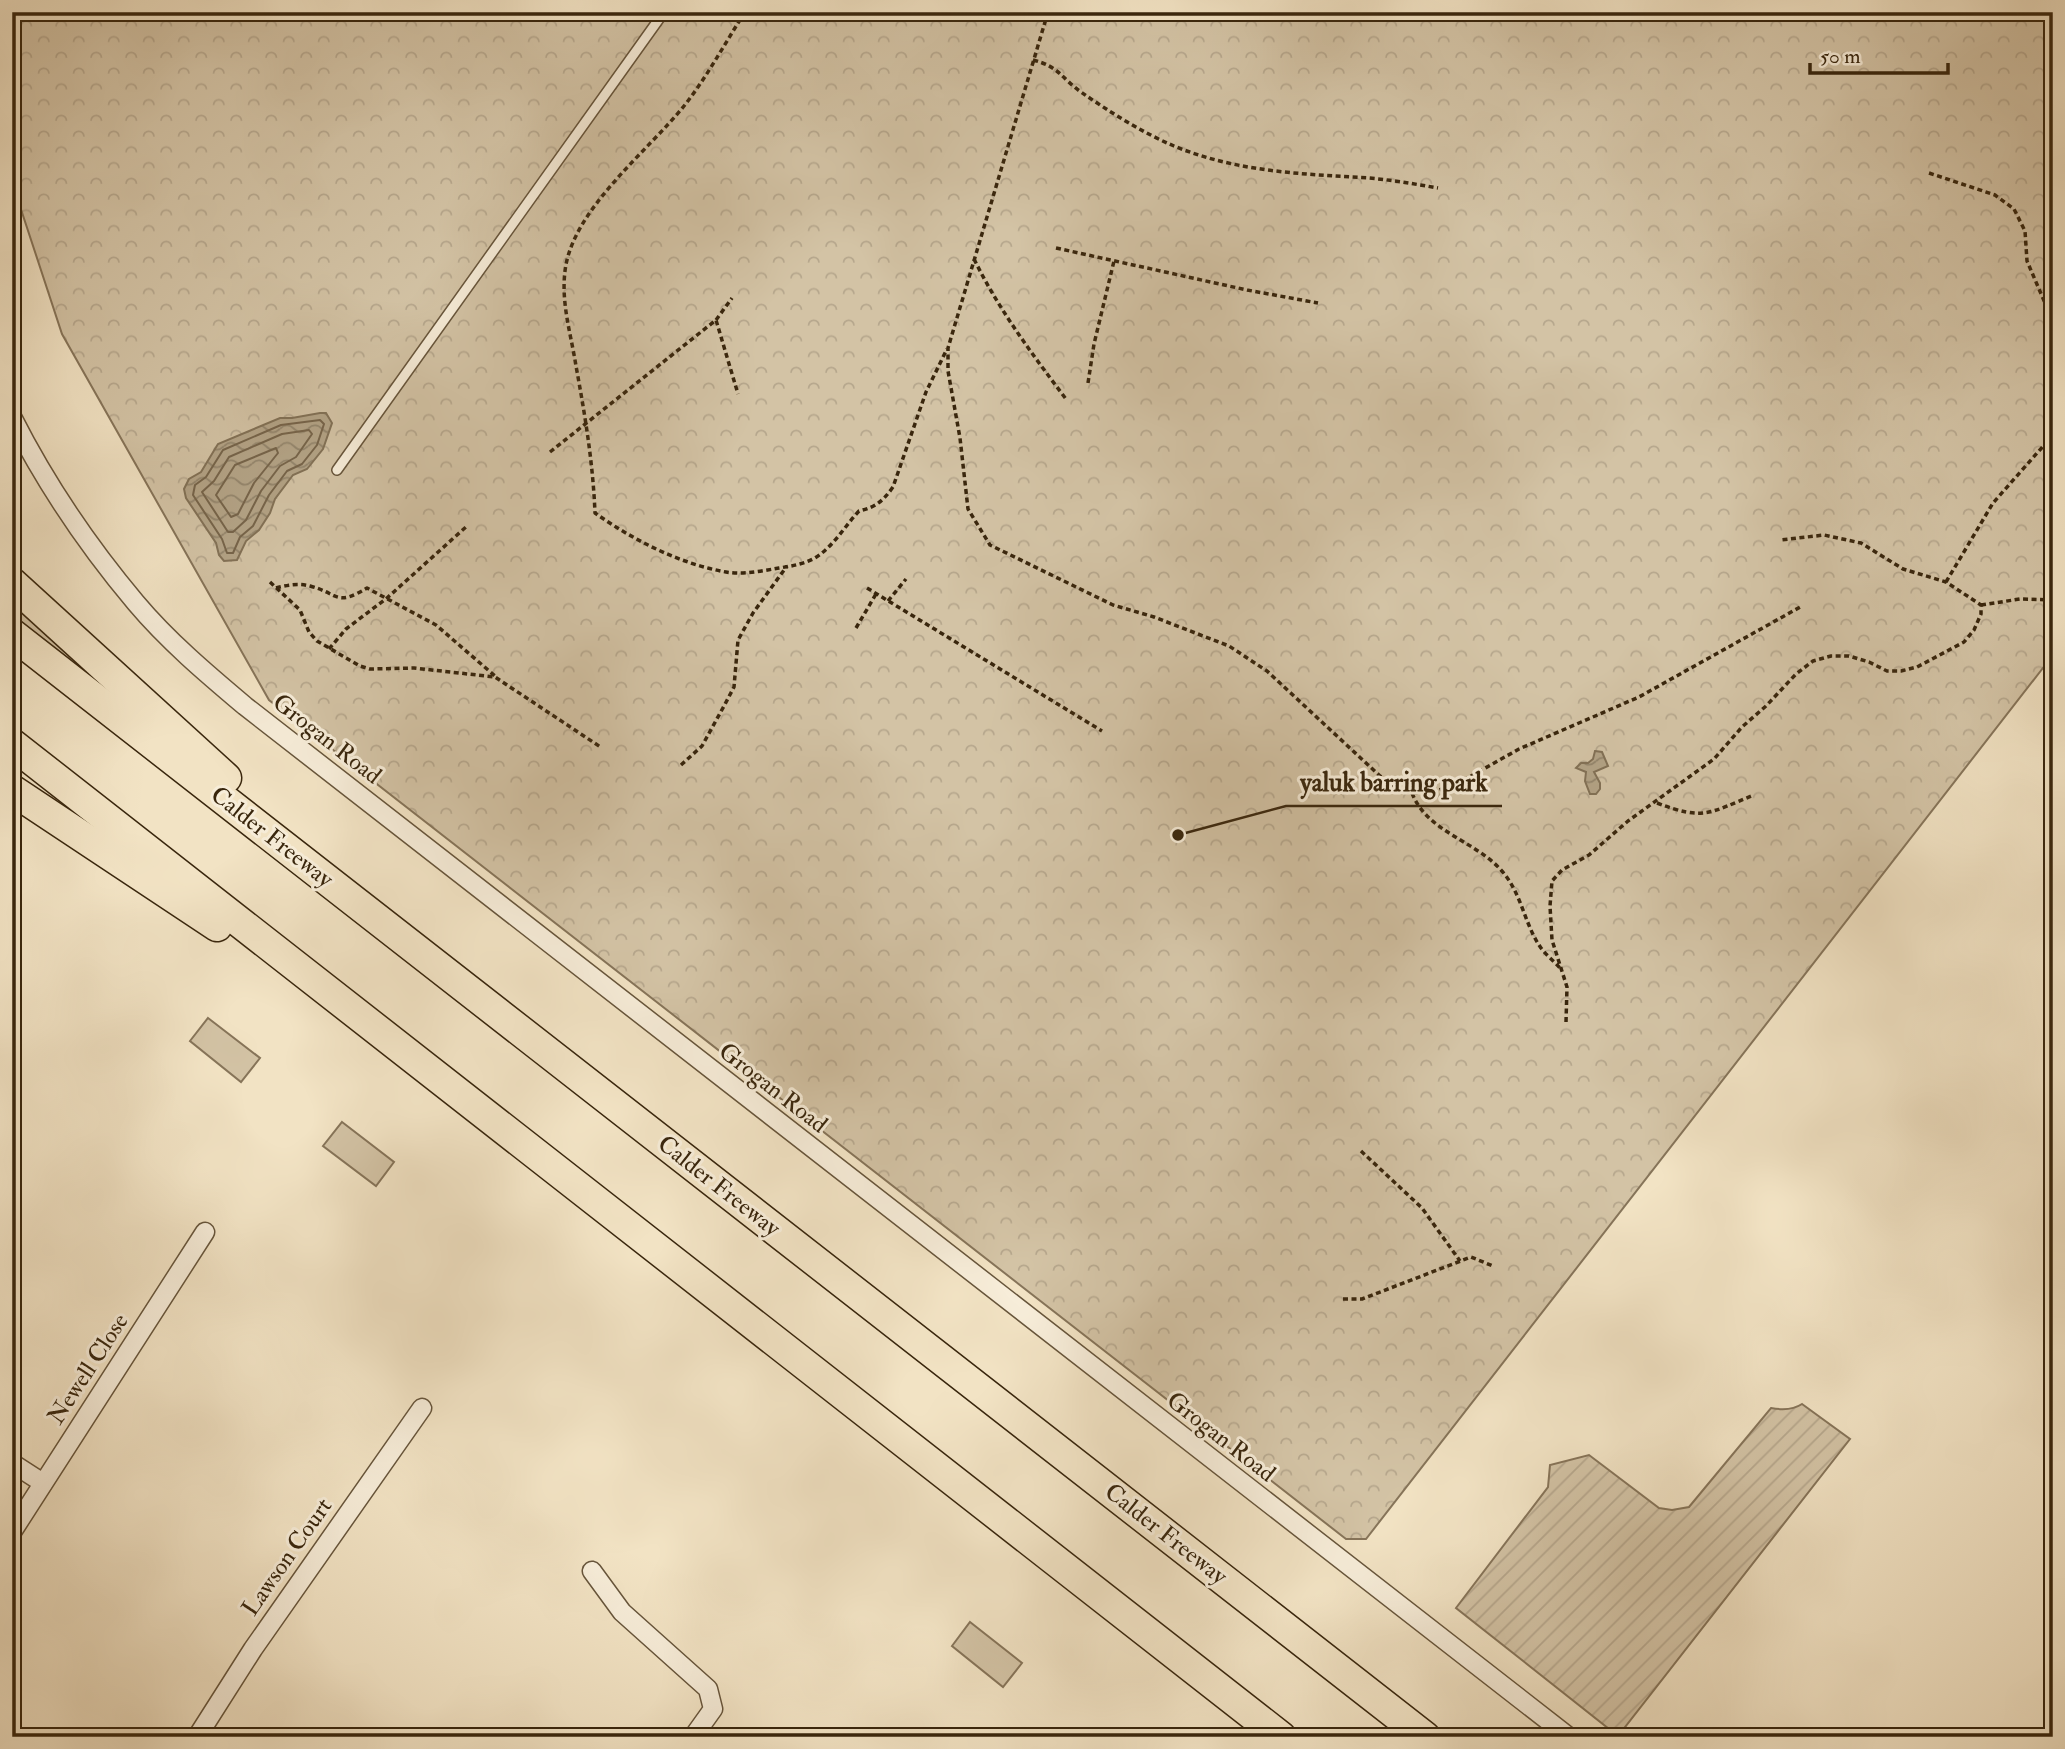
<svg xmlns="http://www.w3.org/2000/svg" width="2065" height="1749" font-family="'IM FELL Double Pica',serif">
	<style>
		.grass { fill: #d3c3a5; stroke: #867459; stroke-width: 2 }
		.forest { fill: url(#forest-crowns); stroke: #867459; stroke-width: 2 }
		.garden { fill: url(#garden-furrows); stroke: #867459; stroke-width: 2 }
		.water { fill: url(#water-waves); stroke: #827156; stroke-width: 2 }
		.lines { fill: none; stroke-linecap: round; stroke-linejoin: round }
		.shore { stroke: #76644a; stroke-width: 2 }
		.lane-casing { stroke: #67553b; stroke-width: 12 }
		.street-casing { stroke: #67553b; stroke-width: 21 }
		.highway-casing { stroke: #39260d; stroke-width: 33 }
		.path { stroke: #39260d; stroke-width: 3.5; stroke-dasharray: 5 3.5; stroke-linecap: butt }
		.lane { stroke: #f7edd9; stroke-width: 9 }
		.street { stroke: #f7edd9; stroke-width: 18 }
		.highway { stroke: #f2e3c4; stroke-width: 30 }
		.labels { text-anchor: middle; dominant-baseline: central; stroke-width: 6; stroke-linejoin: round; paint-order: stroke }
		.street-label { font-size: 24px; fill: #39260d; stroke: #f7edd9 }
		.leader { fill: none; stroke: #39260d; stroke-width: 2.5 }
		.callout-dot { fill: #39260d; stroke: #f7edd9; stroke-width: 2.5 }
		.callout-label { font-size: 26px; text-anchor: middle; font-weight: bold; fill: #39260d; stroke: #f7edd9; stroke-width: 6; stroke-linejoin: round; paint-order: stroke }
	</style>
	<defs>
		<pattern id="forest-crowns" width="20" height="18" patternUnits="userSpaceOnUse" patternTransform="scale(1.75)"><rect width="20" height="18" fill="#d3c3a5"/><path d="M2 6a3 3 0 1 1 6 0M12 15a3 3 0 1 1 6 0" fill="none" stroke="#b6a78d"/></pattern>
		<pattern id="garden-furrows" width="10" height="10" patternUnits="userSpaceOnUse" patternTransform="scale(1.75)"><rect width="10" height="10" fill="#d3c3a5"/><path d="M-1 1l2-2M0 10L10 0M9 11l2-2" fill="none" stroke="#b6a78d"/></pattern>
		<pattern id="water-waves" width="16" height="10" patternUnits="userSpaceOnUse" patternTransform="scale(1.75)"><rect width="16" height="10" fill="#b3a386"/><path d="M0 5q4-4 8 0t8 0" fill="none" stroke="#93856c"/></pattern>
	</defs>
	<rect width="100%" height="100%" fill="#f2e3c4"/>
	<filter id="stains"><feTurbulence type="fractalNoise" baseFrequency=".00286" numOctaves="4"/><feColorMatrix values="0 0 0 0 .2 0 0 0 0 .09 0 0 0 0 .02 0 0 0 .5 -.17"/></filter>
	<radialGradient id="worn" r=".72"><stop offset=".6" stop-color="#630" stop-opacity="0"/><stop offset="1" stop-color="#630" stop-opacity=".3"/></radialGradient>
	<g class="grass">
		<path d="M12,593l127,123 -127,-98z"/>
		<path d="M208,1018l52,40 -19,24 -51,-41z"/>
		<path d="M342,1122l52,40 -18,24 -53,-40z"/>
		<path d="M970,1622l52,41 -19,24 -51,-41z"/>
	</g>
	<path class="forest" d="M12,12h2041v643l-687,884h-20l-1077,-839 -207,-366 -50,-152z"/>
	<path class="garden" d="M1802,1404l48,35 -232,297 -162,-128 92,-121 2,-22 39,-10 70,53 13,2 17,-3 82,-99c11,2 22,2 31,-4z"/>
	<g class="water">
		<path d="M320,413h6l6,10 -9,26 -16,20 -14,6 -18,24 -5,14 -11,17 -13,11 -9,19 -13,1 -5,-6 -3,-12 -30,-45 -2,-9 5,-10 12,-7 17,-28 62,-26h12z"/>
		<path d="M1595,751l7,1 6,14 -14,6 6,11v6l-4,5h-6l-5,-13 1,-9 -10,-4 5,-5h7l5,-4z"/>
	</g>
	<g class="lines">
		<g class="shore">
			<path d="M320,420l4,4 -7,21 -15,19 -15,7 -18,24 -16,31 -13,11 -7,16h-6l-5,-14 -29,-44 2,-10 11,-8 17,-27 58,-25z"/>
			<path d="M309,430l3,4 -16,23 -16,9 -19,25 -15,29 -13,12h-5l-26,-40 12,-11 15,-24 53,-23z"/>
			<path d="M276,448l2,5 -24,30 -16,31 -7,3 -15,-22 19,-30z"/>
		</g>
		<g class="lane-casing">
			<path id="lane" d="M337,470l327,-458"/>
		</g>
		<g class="street-casing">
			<g id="street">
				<path d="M12,417c34,67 76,129 124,186 32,38 71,71 109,103l1324,1031"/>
				<path d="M12,1463l31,20"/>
				<path d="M12,1532l193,-300"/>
				<path d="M592,1571l30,41 86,77 5,20 -20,28"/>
				<path d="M197,1737l56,-88 169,-241"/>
			</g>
		</g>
		<g class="highway-casing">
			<g id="highway">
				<path d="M12,583l214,195"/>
				<path d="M12,634l1413,1103"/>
				<path d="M12,744l1269,993"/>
				<path d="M12,790l205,136"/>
			</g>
		</g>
		<g class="path">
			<path d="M745,12c-20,31 -38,65 -61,94 -37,46 -112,104 -119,165 -4,33 6,63 11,95 9,49 17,97 19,147 38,27 85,51 131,59 17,3 36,-1 53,-4 13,-2 25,-4 36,-10 19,-12 29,-31 44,-47 17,-4 24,-10 34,-24l33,-95 21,-43"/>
			<path d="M1048,12l-100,336v23l12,67 8,71 22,36 123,60 41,12 75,29 38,25 113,105 16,12 16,5 27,-3 25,-10 55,-31 120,-52 163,-91"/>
			<path d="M1033,60c27,7 28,18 48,32 27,19 62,41 93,54 63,26 127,28 195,32 23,2 46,6 69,10"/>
			<path d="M1929,173l66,22 19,14 11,22 2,30 18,42"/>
			<path d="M1056,248l191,42 71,13"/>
			<path d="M974,259c25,51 58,95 92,140"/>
			<path d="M716,320l16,-22"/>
			<path d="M1088,383l6,-39 20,-83"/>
			<path d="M550,452l166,-132 22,74"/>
			<path d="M270,582l30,28 9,22 8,9 43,25 10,3 44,-1 81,9 107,71"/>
			<path d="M1946,582l47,-79 60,-68"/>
			<path d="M276,588c11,-3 23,-5 34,-2 30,8 25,21 57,2l69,37 59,51"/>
			<path d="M867,588l235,143"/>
			<path d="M888,601l18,-22"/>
			<path d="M1981,605l39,-6 33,1"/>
			<path d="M856,628l20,-34"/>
			<path d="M329,649l17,-20 41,-31 80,-72"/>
			<path d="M681,765l21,-19 22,-40 10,-19 4,-47 15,-27 34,-47"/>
			<path d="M1412,793c15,39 62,47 89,77 21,23 23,54 40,78 5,7 13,13 19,20"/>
			<path d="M1657,803c47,18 52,10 97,-8"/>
			<path d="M1566,1022l1,-35 -15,-47 -2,-34 2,-25 10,-11 27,-15 39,-34 86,-62 28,-32 24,-21 30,-32 17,-13 18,-5h18l20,6 18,9h14l16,-4 47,-25 10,-12 7,-16v-9l-35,-23 -43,-13 -42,-26 -37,-8 -43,5"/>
			<path d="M1361,1151l61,57 38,53"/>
			<path d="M1343,1299h19l109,-42 22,9"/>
		</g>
		<use href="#lane" class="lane"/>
		<use href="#street" class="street"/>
		<use href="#highway" class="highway"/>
	</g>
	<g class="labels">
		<g class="street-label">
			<text transform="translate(327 739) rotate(38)">Grogan Road</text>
			<text transform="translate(272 837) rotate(38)">Calder Freeway</text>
			<text transform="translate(773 1088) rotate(38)">Grogan Road</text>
			<text transform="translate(719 1186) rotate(38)">Calder Freeway</text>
			<text transform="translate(88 1369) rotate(-57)">Newell Close</text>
			<text transform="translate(1221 1437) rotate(38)">Grogan Road</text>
			<text transform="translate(1166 1534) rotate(38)">Calder Freeway</text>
			<text transform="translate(287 1557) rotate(-55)">Lawson Court</text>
		</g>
	</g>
	<path class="leader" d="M1178 835L1286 806H1502"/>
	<circle class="callout-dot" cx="1178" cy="835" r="7"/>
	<g class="callout-label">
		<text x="1394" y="791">yaluk barring park</text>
	</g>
	<rect width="2065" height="1749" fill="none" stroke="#f2e3c4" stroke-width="42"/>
	<rect x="14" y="14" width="2037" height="1721" fill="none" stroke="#39260d" stroke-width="3.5"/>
	<rect x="21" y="21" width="2023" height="1707" fill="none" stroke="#39260d" stroke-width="2"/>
	<path d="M1810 63v10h138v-10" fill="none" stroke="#39260d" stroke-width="3.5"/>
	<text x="1820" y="63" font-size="21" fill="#39260d" stroke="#f7edd9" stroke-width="5" paint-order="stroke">50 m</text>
	<rect width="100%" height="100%" filter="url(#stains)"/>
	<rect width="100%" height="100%" fill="url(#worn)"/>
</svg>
